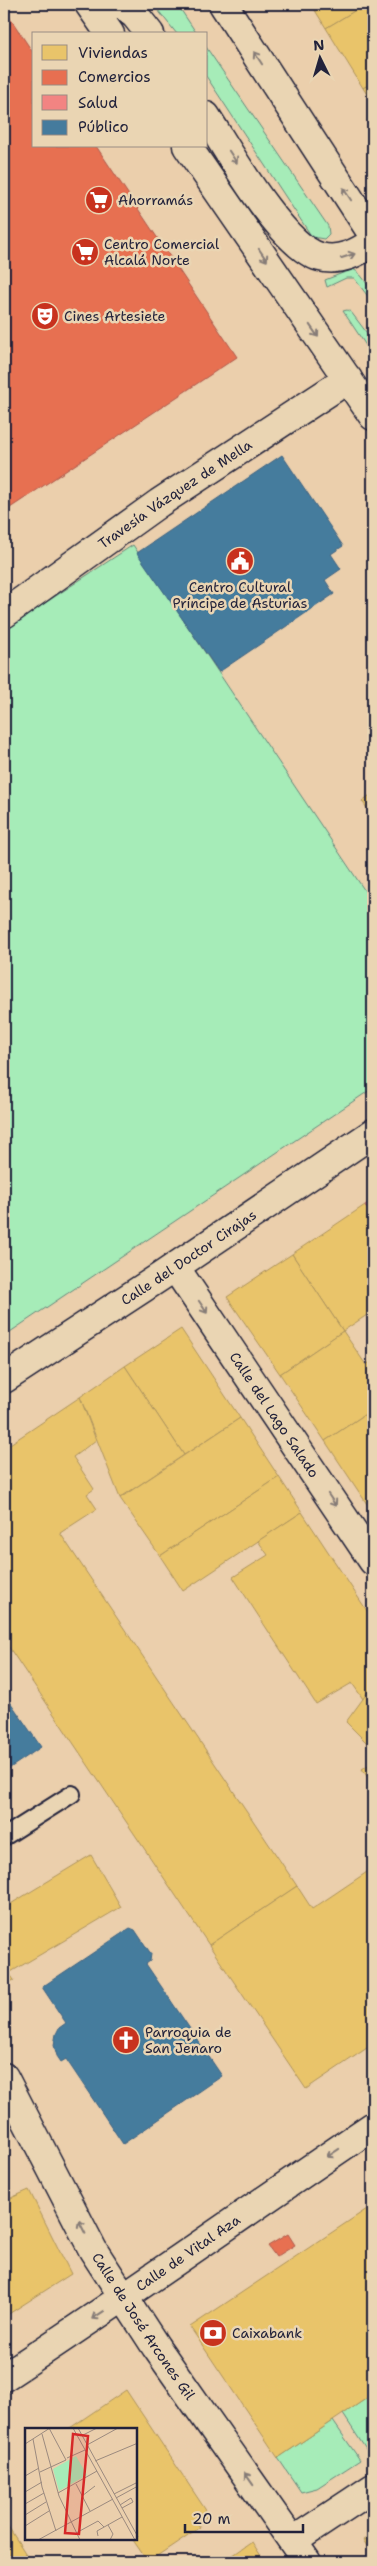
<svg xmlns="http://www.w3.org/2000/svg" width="377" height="2566" font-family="'Shantell Sans',sans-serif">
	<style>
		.green { fill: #a6ecb8; stroke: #64877a }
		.homes { fill: #e9c46a; stroke: #ad935c }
		.shops { fill: #e76f51; stroke: #ac584a }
		.health { fill: #f28482; stroke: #b4676d }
		.public { fill: #457b9d; stroke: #3a6080 }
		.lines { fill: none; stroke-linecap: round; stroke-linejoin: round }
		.lane-casing { stroke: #22223b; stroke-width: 20 }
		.street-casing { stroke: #22223b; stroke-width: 31 }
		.primary-casing { stroke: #22223b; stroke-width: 31 }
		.lane { stroke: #ead5b3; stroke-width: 16 }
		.street { stroke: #ead5b3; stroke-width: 28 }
		.primary { stroke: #ead5b3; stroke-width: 28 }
		.oneway { stroke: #867c77 }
		.labels { text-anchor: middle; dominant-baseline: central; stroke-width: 5; stroke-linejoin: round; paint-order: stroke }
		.poi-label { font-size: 14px; fill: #22223b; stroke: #ead5b3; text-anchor: start }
		.street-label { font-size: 14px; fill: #22223b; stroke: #ead5b3 }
		.inset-road { fill: none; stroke: #9b8a7f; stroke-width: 1 }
		.view { fill: #d62828; fill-opacity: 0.15; stroke: #d62828; stroke-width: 2.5 }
		.inset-edge { fill: none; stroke: #22223b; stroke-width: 2.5 }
	</style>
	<rect width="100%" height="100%" fill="#ebcfac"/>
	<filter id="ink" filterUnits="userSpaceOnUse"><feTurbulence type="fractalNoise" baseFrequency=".02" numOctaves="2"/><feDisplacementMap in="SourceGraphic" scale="10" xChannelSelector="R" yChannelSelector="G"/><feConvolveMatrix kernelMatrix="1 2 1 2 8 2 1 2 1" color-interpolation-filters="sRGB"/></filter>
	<g filter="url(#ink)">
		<g class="green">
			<path d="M153,4h24l20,30h-20z"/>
			<path d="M206,47l122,179 1,8 -5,5 -12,-2 -106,-161z"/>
			<path d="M353,269c10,5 20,23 20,34l-19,-25h-8l-19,9 -2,-7z"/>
			<path d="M347,310l4,2 22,29v15l-30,-45z"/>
			<path d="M133,545l240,358v185l-369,248v-706z"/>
			<path d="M373,2394v57l-4,3 -26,-40z"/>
			<path d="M333,2421l27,39 -43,28 -16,4 -23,-34z"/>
		</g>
		<g class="homes">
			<path d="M311,4h55l-40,24z"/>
			<path d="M366,4h4l3,5v73l-10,6 -37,-60z"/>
			<path d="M373,82v22l-10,-16z"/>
			<path d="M373,793v24l-11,-16z"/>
			<path d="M365,1205l8,13v93l-30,20 -51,-77z"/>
			<path d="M292,1254l51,77 -63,43 -53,-77z"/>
			<path d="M181,1329l59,89 -56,37 -59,-89z"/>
			<path d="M343,1331l23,34 7,-5v49l-48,32 -45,-67z"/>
			<path d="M125,1366l59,89 -64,43 -40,-101z"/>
			<path d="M80,1397l16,43 -23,17 21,32 -7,5 10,15 -37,24 237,353 -88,59 -205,-305v-192z"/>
			<path d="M373,1409v104l-48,-72z"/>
			<path d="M240,1418l39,59 -119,79 -40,-58z"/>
			<path d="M279,1477l23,35 -119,79 -23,-35z"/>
			<path d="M302,1512l71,108v65l-10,14 -11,-16 -36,21 -83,-127 35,-22 -10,-14z"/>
			<path d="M373,1685v56l-5,3 -22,-22z"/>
			<path d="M373,1762v23l-11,-16z"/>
			<path d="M91,1855l30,52 -112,66 5,7 -10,5v-77z"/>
			<path d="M373,1868v176l-67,45 -97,-144 88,-59 15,23z"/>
			<path d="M29,2190l42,84 -67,43v-116z"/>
			<path d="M373,2205v189l-95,64 -88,-131z"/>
			<path d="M126,2390l83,125 -12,8 3,4 -52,35 -15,-22h3v-110h-69z"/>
			<path d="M4,2520l27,42h-27z"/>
			<path d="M373,2534v21l-10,-15z"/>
			<path d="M252,2542l13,20h-42z"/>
		</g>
		<g class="shops">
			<path d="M4,9l30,45v92h62l141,211 -233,155z"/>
			<path d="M288,2234l7,11 -19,12 -8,-11z"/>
		</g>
		<path class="health" d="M373,1200v18l-8,-13z"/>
		<g class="public">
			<path d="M282,455l61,91 -12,8 10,15 -16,11 9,14 -115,78 -82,-119z"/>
			<path d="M4,1693l37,54 -37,25z"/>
			<path d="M130,1928l5,2 16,24 -1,7 -4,3 76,112 -99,68 -57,-85 -5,3 -4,-6 -3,-11 2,-11 3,-6 7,-5 -24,-36z"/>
		</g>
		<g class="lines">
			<g class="lane-casing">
				<path id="lane" d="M4,1837l68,-43"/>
			</g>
			<g class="street-casing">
				<g id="street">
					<path id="s1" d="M4,614l155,-111 189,-124"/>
					<path id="s2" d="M175,1267l198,294"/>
					<path id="s3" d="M4,1379l156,-102 213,-144"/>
					<path id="s4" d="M4,2077l89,173 63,97 151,215"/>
					<path id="s5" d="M4,2377c124,-81 246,-168 369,-251"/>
					<path d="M293,2541l80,-53"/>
				</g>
			</g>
			<g class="primary-casing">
				<g id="primary">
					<path d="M89,4l21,30"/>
					<path d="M121,4l14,11 15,19"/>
					<path d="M223,4l150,231"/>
					<path d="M206,116c22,34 76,131 114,141 20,5 37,-4 53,-15"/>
					<path d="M187,146l186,270"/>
				</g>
			</g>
			<use href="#lane" class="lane"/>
			<use href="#street" class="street"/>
			<use href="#primary" class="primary"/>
		</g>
		<defs><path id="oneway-shaft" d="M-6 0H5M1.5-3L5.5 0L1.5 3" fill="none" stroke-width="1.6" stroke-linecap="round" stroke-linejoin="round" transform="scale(1.25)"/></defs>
		<g class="oneway">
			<use href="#oneway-shaft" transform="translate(258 58) rotate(-123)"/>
			<use href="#oneway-shaft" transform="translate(233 157) rotate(57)"/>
			<use href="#oneway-shaft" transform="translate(347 194) rotate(-123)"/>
			<use href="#oneway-shaft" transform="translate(263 255) rotate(56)"/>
			<use href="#oneway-shaft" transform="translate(348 256) rotate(-18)"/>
			<use href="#oneway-shaft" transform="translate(314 331) rotate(55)"/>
			<use href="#oneway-shaft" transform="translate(203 1307) rotate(56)"/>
			<use href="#oneway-shaft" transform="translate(332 1500) rotate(56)"/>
			<use href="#oneway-shaft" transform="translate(333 2153) rotate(146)"/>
			<use href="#oneway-shaft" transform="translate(82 2227) rotate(-117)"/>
			<use href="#oneway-shaft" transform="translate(98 2315) rotate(147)"/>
			<use href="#oneway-shaft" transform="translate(249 2479) rotate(-125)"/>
		</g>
	</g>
	<defs>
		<g id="supermarket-disc" transform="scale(1.4375)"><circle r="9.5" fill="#c8321e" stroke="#ead5b3"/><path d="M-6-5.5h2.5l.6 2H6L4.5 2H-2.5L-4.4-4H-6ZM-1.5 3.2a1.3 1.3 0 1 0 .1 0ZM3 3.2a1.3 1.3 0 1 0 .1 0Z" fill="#fff"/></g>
		<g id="theatre-disc" transform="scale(1.4375)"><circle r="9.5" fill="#c8321e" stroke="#ead5b3"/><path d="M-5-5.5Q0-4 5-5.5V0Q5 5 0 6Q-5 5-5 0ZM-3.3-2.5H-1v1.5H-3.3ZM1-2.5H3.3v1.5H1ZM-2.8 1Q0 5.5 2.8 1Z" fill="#fff"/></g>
		<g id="civic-disc" transform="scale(1.4375)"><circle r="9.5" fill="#c8321e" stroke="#ead5b3"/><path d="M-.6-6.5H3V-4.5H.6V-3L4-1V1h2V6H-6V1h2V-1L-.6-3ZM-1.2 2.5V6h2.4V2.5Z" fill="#fff"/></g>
		<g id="church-disc" transform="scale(1.4375)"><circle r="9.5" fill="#c8321e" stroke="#ead5b3"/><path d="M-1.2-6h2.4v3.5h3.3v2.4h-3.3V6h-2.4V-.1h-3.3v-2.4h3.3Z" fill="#fff"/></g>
		<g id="bank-disc" transform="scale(1.4375)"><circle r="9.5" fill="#c8321e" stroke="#ead5b3"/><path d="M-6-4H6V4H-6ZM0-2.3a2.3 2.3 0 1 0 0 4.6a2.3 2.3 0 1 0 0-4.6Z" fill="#fff"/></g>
	</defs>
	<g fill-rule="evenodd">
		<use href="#supermarket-disc" x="99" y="200"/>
		<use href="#supermarket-disc" x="85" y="252"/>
		<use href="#theatre-disc" x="45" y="316"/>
		<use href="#civic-disc" x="240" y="561"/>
		<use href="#church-disc" x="126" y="2040"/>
		<use href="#bank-disc" x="213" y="2333"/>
	</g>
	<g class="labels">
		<g class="poi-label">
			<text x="118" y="200">Ahorramás</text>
			<text x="104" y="244">Centro Comercial<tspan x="104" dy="16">Alcalá Norte</tspan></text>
			<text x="64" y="316">Cines Artesiete</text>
			<text x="240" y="587" text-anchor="middle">Centro Cultural<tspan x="240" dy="16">Príncipe de Asturias</tspan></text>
			<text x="145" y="2032">Parroquia de<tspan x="145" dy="16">San Jenaro</tspan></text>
			<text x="232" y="2333">Caixabank</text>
		</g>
		<g class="street-label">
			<text stroke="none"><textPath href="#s1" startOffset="209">Travesía Vázquez de Mella</textPath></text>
			<text stroke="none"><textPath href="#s3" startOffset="221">Calle del Doctor Cirajas</textPath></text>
			<text stroke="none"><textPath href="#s2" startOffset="178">Calle del Lago Salado</textPath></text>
			<text stroke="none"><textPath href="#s5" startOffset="222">Calle de Vital Aza</textPath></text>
			<text stroke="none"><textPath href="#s4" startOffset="286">Calle de José Arcones Gil</textPath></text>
		</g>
	</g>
	<g transform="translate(25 2428)">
		<rect width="112" height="112" fill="#ebcfac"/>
		<path d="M51,28l11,19 -28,16 -6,-22z" fill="#a6ecb8"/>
		<path class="inset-road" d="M48,0l62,112M53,0l60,109M17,6l17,62 21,44M58,7l14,-7M8,11l9,48 14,44M0,16l25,-16M62,17l31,-17M42,30l18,-8M70,33l43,-18M15,44l26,-12 -17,-32M0,48l14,-8M51,56l14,27M0,64l17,-10M33,65l39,-22M89,66l24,-12M57,68l13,-10M91,70l22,-12M0,76l19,-11M95,77l11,-7 2,4 -11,6M0,87l21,-13M83,97l5,9 -3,6M0,98l24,-15M51,105l22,-12 6,6M73,108l-1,-5 25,-14M13,112l75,-41"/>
		<path class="view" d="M48,6l15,2 -9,98 -14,-1z"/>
		<rect width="112" height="112" class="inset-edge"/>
	</g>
	<rect width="377" height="2566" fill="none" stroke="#ead5b3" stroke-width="20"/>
	<rect x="10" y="10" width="357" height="2546" fill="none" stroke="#22223b" stroke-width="2" filter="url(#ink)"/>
	<rect x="32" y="32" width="175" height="115" fill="#ead5b3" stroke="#9a8d83"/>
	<rect x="42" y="45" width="25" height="15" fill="#e9c46a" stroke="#9a8d83"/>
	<text x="78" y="58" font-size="15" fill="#22223b">Viviendas</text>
	<rect x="42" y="70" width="25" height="15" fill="#e76f51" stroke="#9a8d83"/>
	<text x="78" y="82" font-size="15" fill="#22223b">Comercios</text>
	<rect x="42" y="95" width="25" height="15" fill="#f28482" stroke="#9a8d83"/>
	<text x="78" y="108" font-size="15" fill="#22223b">Salud</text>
	<rect x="42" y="120" width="25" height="15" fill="#457b9d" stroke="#9a8d83"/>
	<text x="78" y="132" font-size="15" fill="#22223b">Público</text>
	<g transform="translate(320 58) rotate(355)" stroke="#ead5b3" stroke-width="4" paint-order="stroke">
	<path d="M0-4L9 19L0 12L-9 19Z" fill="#22223b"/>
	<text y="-8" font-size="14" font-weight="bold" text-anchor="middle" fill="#22223b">N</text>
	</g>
	<path d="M185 2524v8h118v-8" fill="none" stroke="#22223b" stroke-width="2.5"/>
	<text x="192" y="2524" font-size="15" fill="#22223b" stroke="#ead5b3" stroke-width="4" paint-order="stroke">20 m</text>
</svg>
